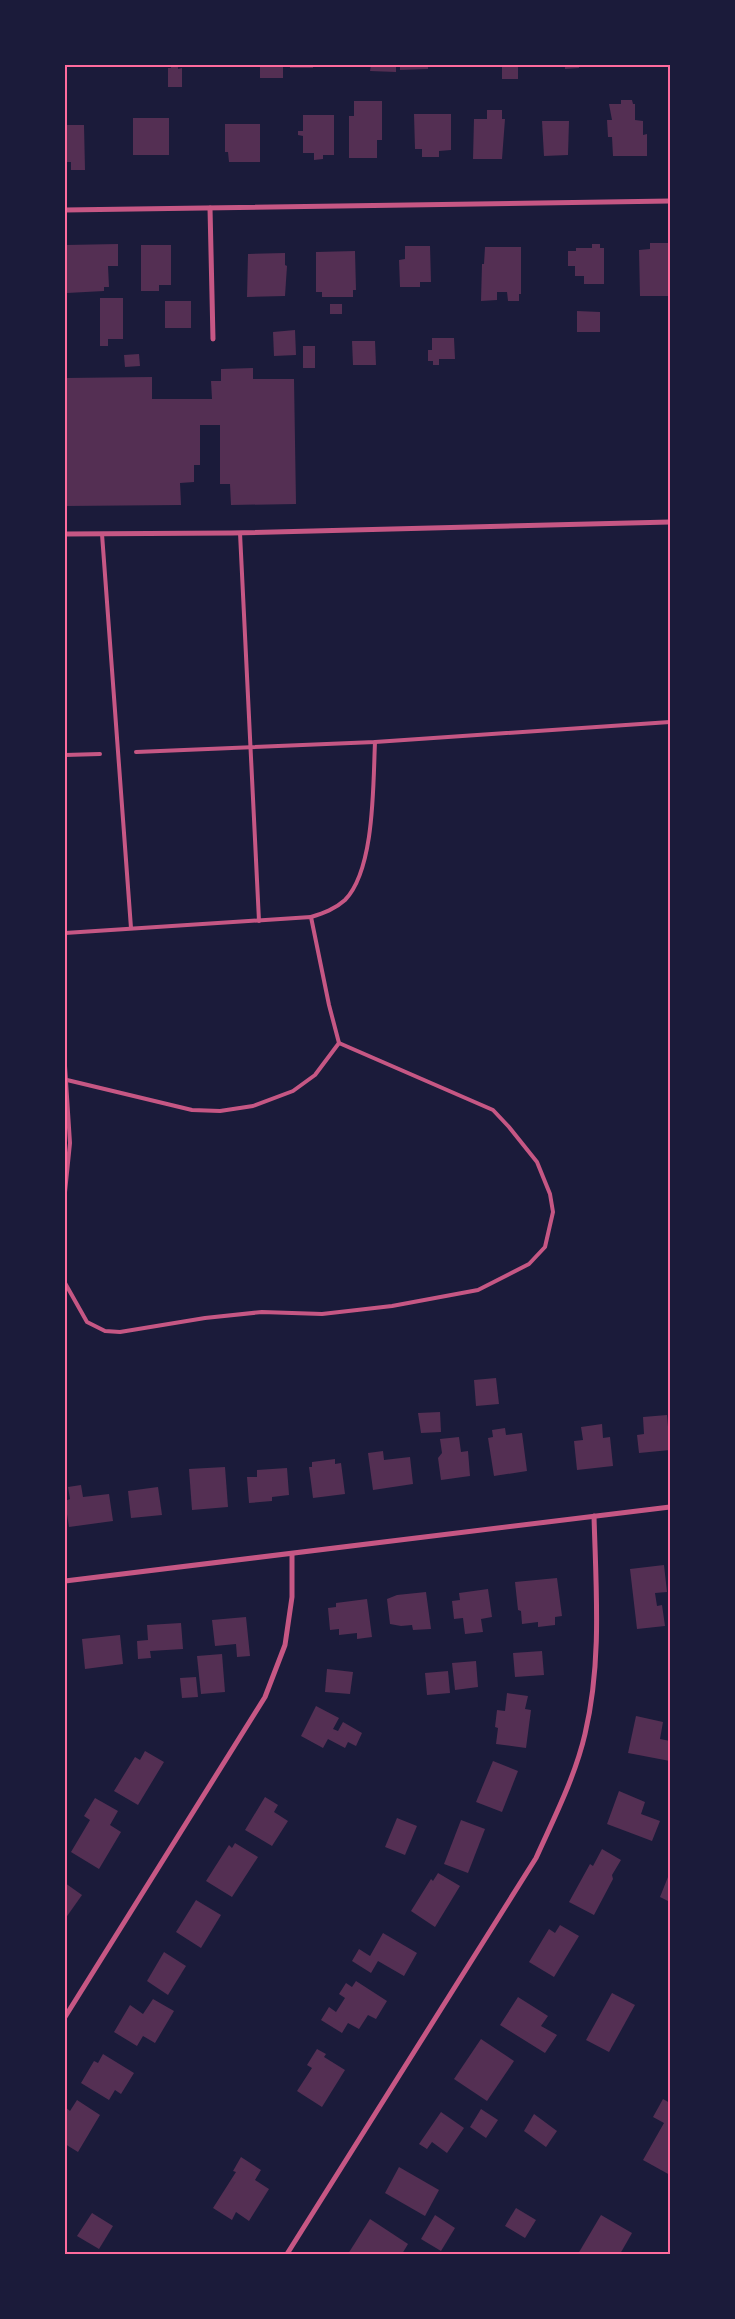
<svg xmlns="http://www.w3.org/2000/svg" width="735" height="2319" font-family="'Space Grotesk',sans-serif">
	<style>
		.building { fill: #542f53 }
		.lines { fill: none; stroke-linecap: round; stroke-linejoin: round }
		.service { stroke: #c65784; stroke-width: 4 }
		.minor { stroke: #c65784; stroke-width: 5 }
		.neatline { fill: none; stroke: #ff6b9d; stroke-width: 2 }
	</style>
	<rect width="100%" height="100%" fill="#1b1b3a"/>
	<g class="building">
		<path d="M171,65h7v4l4,-1v19h-14v-19h3z"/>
		<rect x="260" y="65" width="23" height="13"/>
		<rect x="290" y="65" width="23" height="3"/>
		<path d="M371,65h25v7l-26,-1z"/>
		<path d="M400,65h28v4l-28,1z"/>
		<rect x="502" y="65" width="16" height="14"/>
		<path d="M565,65h14v3l-14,1z"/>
		<path d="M621,100h11l1,4h2v16l8,1v14l4,-1v22h-34l-1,-19h-4l-1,-17h5l-3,-16h12z"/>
		<path d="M354,101h28v39h-5v18h-28v-42h5z"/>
		<path d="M487,110h15v9h3l-3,40h-29l1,-40h13z"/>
		<path d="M414,114h37v36l-12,1v6h-17v-8h-7z"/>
		<path d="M303,115h31v40h-11v4l-9,1v-7h-11v-17l-5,-1v-4h5z"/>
		<rect x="133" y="118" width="36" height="37"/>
		<path d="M542,121h27l-1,34 -24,1z"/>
		<path d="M225,124h35v38h-31l-1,-10h-3z"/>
		<path d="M65,125h19l1,45h-14v-8h-6z"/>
		<path d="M650,243h20v53h-30l-1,-46 11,-1z"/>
		<path d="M118,244v22h-10l1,21h-5v4l-37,2 -1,-48z"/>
		<path d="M592,244h8v4h4v36h-20v-8h-9v-10h-7v-15h8v-3h16z"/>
		<path d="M141,245h30v40h-12v6h-18z"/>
		<path d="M405,246h25l1,36h-11v5h-20l-1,-27 6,-1z"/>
		<path d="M485,247h36v47h-2v7h-11l-1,-9h-10v8l-16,1 1,-37h2z"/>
		<path d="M355,251l1,39h-3v7h-31v-5h-6v-40z"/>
		<path d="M285,253v12l2,1 -2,30 -38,1 1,-43z"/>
		<path d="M100,298h23v41h-15v7h-8z"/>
		<rect x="165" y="301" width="26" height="27"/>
		<rect x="330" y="304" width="12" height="10"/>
		<path d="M577,311l23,1v20h-23z"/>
		<path d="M295,330l1,25 -22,1 -1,-24z"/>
		<path d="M432,338h22l1,21h-16v6h-6v-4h-5v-11h4z"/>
		<path d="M352,341h23l1,24h-23z"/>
		<rect x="303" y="346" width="12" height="22"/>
		<path d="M139,354l1,12 -15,1 -1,-12z"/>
		<path d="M253,368v11h41l2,125 -65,1 -1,-21h-10v-59h-20v40h-6v17l-14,1 1,22 -116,1v-128l87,-1v22h60l-1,-18h10v-12z"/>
		<path d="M496,1378l3,26 -23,2 -2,-26z"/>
		<path d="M440,1412l1,20 -20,1 -3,-20z"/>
		<path d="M667,1415l3,35 -31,3 -2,-18 7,-1 -1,-17z"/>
		<path d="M602,1424l1,14 7,-1 3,29 -36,4 -3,-29 9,-1 -2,-13z"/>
		<path d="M505,1428l1,7 16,-2 5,38 -33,5 -6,-38 5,-1 -1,-7z"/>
		<path d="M459,1437l2,15 7,-1 2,25 -29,4 -3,-22 4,-5 -2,-14z"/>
		<path d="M383,1451l1,9 26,-3 3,27 -40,6 -5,-37z"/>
		<path d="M335,1459v5l6,-1 4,31 -32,4 -4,-31h3v-5z"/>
		<path d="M225,1467l3,40 -36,3 -3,-41z"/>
		<path d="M287,1468l2,27 -17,2v4l-23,2 -2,-26h10v-7z"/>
		<path d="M81,1485l2,12 26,-3 4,27 -44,6 -4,-26 5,-2 -2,-12z"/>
		<path d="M158,1487l4,28 -31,3 -3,-27z"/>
		<path d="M664,1565l3,27 -12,1 2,13 5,-1 3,21 -28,3 -7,-60z"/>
		<path d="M557,1578l5,38 -7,1v8l-17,2v-5l-16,2 -1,-13 -3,-1 -3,-28z"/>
		<path d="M488,1589l4,28 -11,2 2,13 -18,2 -2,-16 -9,1 -2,-18 8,-1 -1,-7z"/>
		<path d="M426,1592l5,37 -18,1 -1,-5 -11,1 -11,-2 -3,-25 10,-4z"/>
		<path d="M367,1599l5,38 -15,2v-6l-18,2v-6l-9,1 -2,-22 8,-1v-4z"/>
		<path d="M246,1617l4,39 -13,1 -1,-13 -21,2 -3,-26z"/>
		<path d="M181,1623l2,26 -33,2 1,7 -13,1 -1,-18 11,-1 -1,-15z"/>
		<path d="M120,1635l3,29 -38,5 -3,-30z"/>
		<path d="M542,1651l2,24 -29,2 -2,-24z"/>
		<path d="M222,1654l3,38 -24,2 -4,-38z"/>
		<path d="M476,1661l2,26 -23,3 -3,-27z"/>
		<path d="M327,1669l26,3 -3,22 -25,-2z"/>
		<path d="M448,1671l2,22 -23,2 -2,-22z"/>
		<path d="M196,1677l2,20 -16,1 -2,-20z"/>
		<path d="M507,1693l21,3 -3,13 6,1 -5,38 -30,-4 2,-16 -3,-1 2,-17 8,1z"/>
		<path d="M316,1706l23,12 -6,11 5,2 5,-9 19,11 -6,13 -8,-4 -3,6 -17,-9 -5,9 -22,-12z"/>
		<path d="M636,1716l27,6 -3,17 10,2v20l-42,-8z"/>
		<path d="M145,1751l19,11 -26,43 -24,-14 21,-34 5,3z"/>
		<path d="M493,1761l25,10 -16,41 -26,-10z"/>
		<path d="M619,1791l26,11 -4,12 19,7 -8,20 -45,-17z"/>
		<path d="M265,1797l13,8 -4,7 14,9 -16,25 -27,-16z"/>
		<path d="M95,1798l23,13 -8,14 11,7 -22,37 -28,-17 19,-32 -6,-4z"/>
		<path d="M397,1818l20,8 -12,29 -20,-8z"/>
		<path d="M461,1820l24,9 -17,44 -24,-9z"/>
		<path d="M235,1843l23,14 -26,40 -26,-16 23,-36 3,3z"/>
		<path d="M602,1849l19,11 -9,15 1,4 -19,36 -25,-13 21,-38 3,2z"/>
		<path d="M670,1872v30l-10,-5z"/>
		<path d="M438,1873l22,13 -25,41 -24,-16 20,-32 2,2z"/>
		<path d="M65,1883l17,12 -17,24z"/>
		<path d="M196,1900l25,15 -20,33 -25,-16z"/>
		<path d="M560,1925l19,11 -25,41 -25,-15 20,-33 6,4z"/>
		<path d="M383,1933l34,20 -13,23 -26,-15 -7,12 -19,-12 7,-12 11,7z"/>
		<path d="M164,1952l22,14 -18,29 -21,-14z"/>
		<path d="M356,1981l31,20 -11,18 -8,-4 -9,14 -11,-6 -6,10 -21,-13 8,-13 7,5 9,-14 -6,-4 7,-11 6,4z"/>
		<path d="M612,1993l23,12 -26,47 -23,-12z"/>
		<path d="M518,1997l30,19 -7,10 16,9 -12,18 -45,-28z"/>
		<path d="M153,1999l21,12 -19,32 -12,-7 -6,10 -23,-14 16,-27 13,9z"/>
		<path d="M481,2039l33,22 -27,40 -33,-22z"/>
		<path d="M317,2049l9,5 -2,3 21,13 -23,37 -25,-16 15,-23 -5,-3z"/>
		<path d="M103,2054l31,19 -13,21 -6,-4 -6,10 -28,-17 13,-22 4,2z"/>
		<path d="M663,2099l7,4v72l-27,-15 21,-37 -11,-6z"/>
		<path d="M77,2100l23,15 -22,37 -13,-8v-37l5,4z"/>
		<path d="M481,2109l17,11 -12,18 -16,-11z"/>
		<path d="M441,2112l23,16 -17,25 -15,-11 -5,7 -8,-5z"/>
		<path d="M534,2114l23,17 -11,16 -22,-16z"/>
		<path d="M241,2157l20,13 -6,10 14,9 -20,32 -13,-9 -4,8 -19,-12 23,-36 -3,-1z"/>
		<path d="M399,2167l40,23 -14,26 -40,-23z"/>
		<path d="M516,2208l20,12 -11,18 -20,-12z"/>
		<path d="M92,2213l21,13 -14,23 -22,-13z"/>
		<path d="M435,2215l20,13 -14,23 -20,-12z"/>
		<path d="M601,2215l31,18 -12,21h-42z"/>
		<path d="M370,2219l38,25 -6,10h-54z"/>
	</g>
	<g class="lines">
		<g class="service">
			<path d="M240,533l19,388"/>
			<path d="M102,534l29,394"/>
			<path d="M136,752l239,-10 295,-20"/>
			<path d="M65,755l35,-1"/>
			<path d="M311,917c13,-4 24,-8 34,-17 30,-31 28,-116 30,-158"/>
			<path d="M65,933l246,-16 18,88 10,38 154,67 16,17 28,35 13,32 3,18 -8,35 -16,17 -51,26 -86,16 -70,8 -60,-2 -57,6 -85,14 -15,-1 -18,-9 -22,-39"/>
			<path d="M65,1066l5,77 -5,49"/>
			<path d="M67,1080l125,30 28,1 33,-5 40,-15 22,-16 24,-32"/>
		</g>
		<g class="minor">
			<path d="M210,208l3,131"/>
			<path d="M65,210l605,-9"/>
			<path d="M65,534l167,-1 438,-11"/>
			<path d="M65,1581l605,-74"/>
			<path d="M65,2017l200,-320 20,-52 7,-48v-43"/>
			<path d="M287,2254l249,-396c18,-40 39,-81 49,-124 17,-72 11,-145 9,-218"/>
		</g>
	</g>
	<rect width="735" height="2319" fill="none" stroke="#1b1b3a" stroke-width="132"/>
	<rect x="66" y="66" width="603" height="2187" class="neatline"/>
</svg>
